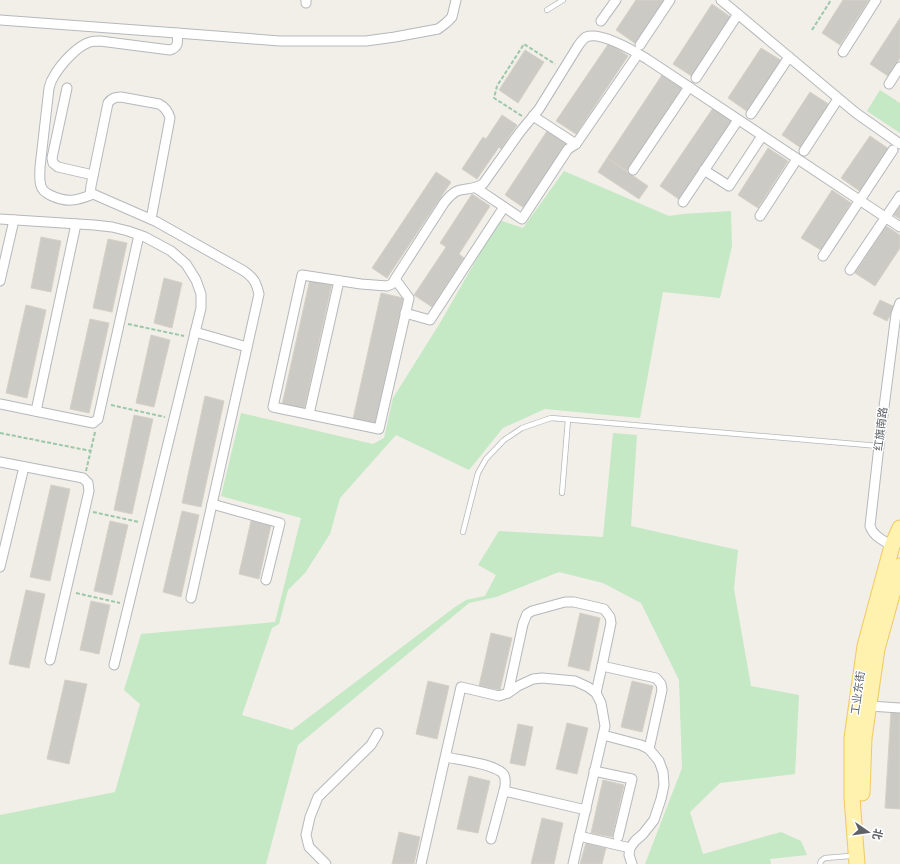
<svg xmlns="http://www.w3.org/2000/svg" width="900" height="864" font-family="'Fira Sans Condensed','Noto Sans SC',sans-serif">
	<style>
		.green { fill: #c5e8c5 }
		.building { fill: #cccac5; stroke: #d6d1c6 }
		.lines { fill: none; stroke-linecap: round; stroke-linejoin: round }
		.lane-casing { stroke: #b5b8bc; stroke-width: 6 }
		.street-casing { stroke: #b5b8bc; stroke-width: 11 }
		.primary-casing { stroke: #f2c960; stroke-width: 17 }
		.path { stroke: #9cc7a9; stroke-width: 2; stroke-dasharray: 4 2; stroke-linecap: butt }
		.lane { stroke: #fff; stroke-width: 4.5 }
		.street { stroke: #fff; stroke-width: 9 }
		.primary { stroke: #fff2af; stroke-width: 15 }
		.labels { text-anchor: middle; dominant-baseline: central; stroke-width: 3; stroke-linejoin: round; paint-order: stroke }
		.street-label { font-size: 11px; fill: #5f6368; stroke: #fff }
	</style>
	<rect width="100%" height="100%" fill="#f1efe8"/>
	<g class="green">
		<path d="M880,90l20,13v30l-33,-22z"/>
		<path d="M564,171l105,45 14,-2 48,-3 1,35 -12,52 -57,-6 -23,126 -95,-9 -42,19 -34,42 -73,-35 -56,63 -10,36 -25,39 -17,17 -9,34 -7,4 -30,87 50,15 163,-123 11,-7 19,-4 11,-21 -18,-10 21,-34 104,6 10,-104 24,2 -6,91 107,24 -4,39 17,97 48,9 -4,79 -75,9 -30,29 13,42 78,-22 20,9 6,14 -37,4 1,5h-126l37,-96 -3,-88 -38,-77 -38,-20 -44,-11 -63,25 -27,6 -171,142 -32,119h-266v-49l115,-23 25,-88 -16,-14 17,-56 134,-12 26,-104 -80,-22 20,-83 132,31 11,-6 9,-40 47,-75 59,-103 24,8z"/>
	</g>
	<g class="building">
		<path d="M636,0h30l-30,44 -20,-14z"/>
		<path d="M843,0h26l-29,45 -18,-12z"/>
		<path d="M712,4l20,14 -39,59 -20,-13z"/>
		<path d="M900,18v40l-12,18 -18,-12z"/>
		<path d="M609,43l19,13 -52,78 -20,-13z"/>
		<path d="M761,48l21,13 -34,51 -20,-14z"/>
		<path d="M525,50l19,12 -26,41 -19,-13z"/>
		<path d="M662,75l20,13 -55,83 -20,-13z"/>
		<path d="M810,92l20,13 -29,43 -19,-13z"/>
		<path d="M713,108l20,14 -53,78 -20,-14z"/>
		<path d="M502,115l15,10 -16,24 -2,-2 -22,32 -15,-10 21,-32 3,2z"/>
		<path d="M547,131l19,12 -42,65 -19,-13z"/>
		<path d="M870,136l19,13 -28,43 -20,-14z"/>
		<path d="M768,148l20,13 -30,47 -20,-13z"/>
		<path d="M607,158l41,28 -9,13 -41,-27z"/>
		<path d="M436,172l15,10 -64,96 -15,-10z"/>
		<path d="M832,190l19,13 -30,47 -20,-12z"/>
		<path d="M472,194l18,12 -31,48 5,4 -32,49 -18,-12 32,-48 -6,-4z"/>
		<path d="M900,206v13l-6,-4z"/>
		<path d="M886,226l14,9v13l-25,38 -20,-13z"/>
		<path d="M41,237l20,4 -10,51 -20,-4z"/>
		<path d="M108,239l19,4 -15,69 -19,-4z"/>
		<path d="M164,278l18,5 -10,45 -18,-5z"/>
		<path d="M310,279l22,4 -28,127 -22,-5z"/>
		<path d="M381,293l22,5 -28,126 -22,-5z"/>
		<path d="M880,300l15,7 -8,14 -14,-7z"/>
		<path d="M26,305l20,5 -19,88 -21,-5z"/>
		<path d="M90,319l19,4 -20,90 -19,-4z"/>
		<path d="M151,335l19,5 -16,67 -18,-4z"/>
		<path d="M205,396l19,5 -23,106 -19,-4z"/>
		<path d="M134,415l19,4 -21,95 -18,-4z"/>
		<path d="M51,485l19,4 -20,92 -20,-4z"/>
		<path d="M182,511l17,4 -18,82 -18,-5z"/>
		<path d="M110,521l18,4 -16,70 -18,-4z"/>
		<path d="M251,521l20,4 -12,54 -20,-5z"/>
		<path d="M26,590l19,4 -16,74 -20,-4z"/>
		<path d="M91,601l19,4 -11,49 -19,-4z"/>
		<path d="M580,613l20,5 -11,53 -21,-5z"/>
		<path d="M491,633l21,5 -12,52 -21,-4z"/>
		<path d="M65,680l22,4 -18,80 -22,-5z"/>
		<path d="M428,681l21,5 -12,53 -21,-5z"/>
		<path d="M632,681l21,5 -11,46 -21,-5z"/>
		<path d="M891,711h9v98l-15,-1z"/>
		<path d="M567,723l21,5 -11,46 -21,-5z"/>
		<path d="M518,724l15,3 -8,39 -15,-3z"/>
		<path d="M469,776l21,5 -12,52 -21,-4z"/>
		<path d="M603,780l21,5 -12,52 -21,-4z"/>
		<path d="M542,818l21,5 -9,41h-23z"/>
		<path d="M399,832l21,5 -6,27h-22z"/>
		<path d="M586,843l20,5 -4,16h-22z"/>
	</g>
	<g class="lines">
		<g class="lane-casing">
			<g id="lane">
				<path d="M547,10l16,-10"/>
				<path d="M562,493l6,-73"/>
				<path d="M463,532l15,-59 8,-14 18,-19 18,-12 29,-10 328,28"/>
				<path d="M820,864l1,-3 4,-3 25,-2 3,-2"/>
			</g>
		</g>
		<g class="street-casing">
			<g id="street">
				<path d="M721,0l135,113 44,31"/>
				<path d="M306,3v-3"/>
				<path d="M0,20l177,13c1,9 2,14 -7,17l-70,-9c-3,0 -7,0 -10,1 -13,4 -29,22 -36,34 -2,3 -4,8 -5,12l-9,79c0,6 -1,13 1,19 1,4 5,7 9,9 16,8 27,6 43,-1l64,28 87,49c10,7 12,11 15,23l-68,304"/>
				<path d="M601,21l15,-21"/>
				<path d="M177,33l103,8h86l29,-4 43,-8 8,-6 6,-6 4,-17"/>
				<path d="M640,45l30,-45"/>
				<path d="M843,52l33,-52"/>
				<path d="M696,78l42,-64"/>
				<path d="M889,84l11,-17"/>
				<path d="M67,88l-15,70 1,5 5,4 35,8"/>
				<path d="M751,114l38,-57"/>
				<path d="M533,116l43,28"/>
				<path d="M804,151l34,-52"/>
				<path d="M633,170l56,-83"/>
				<path d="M704,170l25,16 33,-50"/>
				<path d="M476,188l46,31 46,-70 8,-5 62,-90"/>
				<path d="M90,195l1,-9 17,-83c4,-5 7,-6 13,-6l38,7c6,3 9,7 11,14l-19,101"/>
				<path d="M683,202l55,-82"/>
				<path d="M760,216l37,-57"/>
				<path d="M0,219l94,6 18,2 16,4 17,6 26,14 15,13 10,16 5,14v14l-87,357"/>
				<path d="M823,256l70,-106"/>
				<path d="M850,270l50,-74"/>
				<path d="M395,279l14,19 -30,131 -106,-22 29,-132 59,9 26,2 5,-2 3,-5 49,-76c4,-5 7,-9 13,-12 9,-3 15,-1 26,-7l37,-52 19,-23 39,-63c2,-3 5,-7 8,-9 15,-6 48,14 61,22l253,168"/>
				<path d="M0,281l14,-61"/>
				<path d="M405,313l25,7 74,-113"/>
				<path d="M195,332l52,15"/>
				<path d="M0,404l93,19 5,-4 41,-184"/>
				<path d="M36,411l40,-187"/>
				<path d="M309,414l30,-133"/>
				<path d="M0,462l83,16 5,5 1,8 -39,169"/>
				<path d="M212,504l68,19 -14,57"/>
				<path d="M892,546c-9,-6 -19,-10 -22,-20l9,-80 17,-132 4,-11"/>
				<path d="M0,567l24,-100"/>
				<path d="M508,693l15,-69 4,-10 5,-3 33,-9h9l30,7 6,8 1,6 -9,43"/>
				<path d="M596,693l6,-27 54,12 5,6 1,6 -13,59"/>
				<path d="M869,706l31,2"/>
				<path d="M603,735l38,10 8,4 10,12 4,11 1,13 -3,14 -7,21 -11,14 -8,7 -5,7 -1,7 3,9"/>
				<path d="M446,757c13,3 51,7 58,18 2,4 1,8 1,12l-14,52"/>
				<path d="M594,771l38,8 -14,58"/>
				<path d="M504,791l82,19"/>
				<path d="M579,836l51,12"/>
				<path d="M326,864l-17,-17 -3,-12 4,-18 8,-20 53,-52 7,-12"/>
				<path d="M421,864l40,-177 38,9 9,-3 10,-7 15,-7 9,-1 33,3 13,6 8,6 5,10 4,23 -32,138"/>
			</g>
		</g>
		<g class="primary-casing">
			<g id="primary">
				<path d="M862,793l2,-55 13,-89 23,-83"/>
				<path d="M857,864l-5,-66v-60l13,-92 27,-100 8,-18"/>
			</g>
		</g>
		<g class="path">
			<path d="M812,30l19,-30"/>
			<path d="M522,116l-28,-18 3,-12 27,-42 31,20"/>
			<path d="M128,324l56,12"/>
			<path d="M111,405l54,12"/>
			<path d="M0,433l91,18"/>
			<path d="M86,471l9,-39"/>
			<path d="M93,512l46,10"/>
			<path d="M76,593l44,10"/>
		</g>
		<use href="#lane" class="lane"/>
		<use href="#street" class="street"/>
		<use href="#primary" class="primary"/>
	</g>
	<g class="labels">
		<g class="street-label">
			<text transform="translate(881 429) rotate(-83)">红旗南路</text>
			<text transform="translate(858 693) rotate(-82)">工业东街</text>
		</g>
	</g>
	<g transform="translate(868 832) rotate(103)" stroke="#ffffff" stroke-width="3" paint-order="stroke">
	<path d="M0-3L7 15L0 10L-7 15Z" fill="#5f6368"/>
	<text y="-6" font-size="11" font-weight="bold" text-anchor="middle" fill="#5f6368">北</text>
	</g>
</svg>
